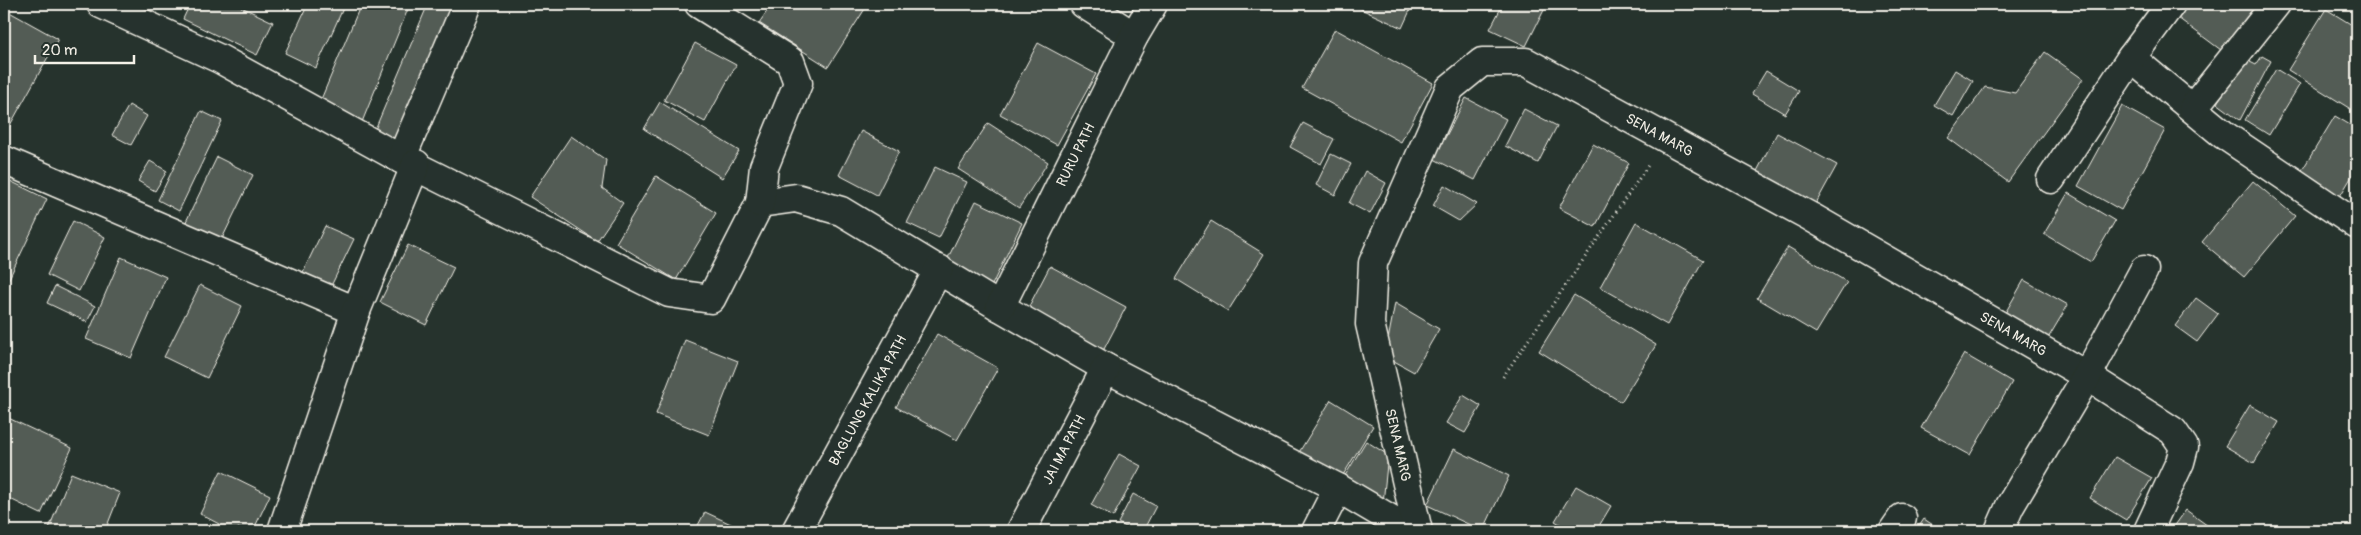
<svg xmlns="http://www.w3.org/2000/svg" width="2361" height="535" font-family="Pangolin,sans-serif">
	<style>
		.building { fill: #525c55; stroke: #f4f1e8 }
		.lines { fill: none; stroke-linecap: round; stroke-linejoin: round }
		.street-casing { stroke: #f4f1e8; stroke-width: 31 }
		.path { stroke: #f4f1e8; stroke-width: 3; stroke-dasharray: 1 4; stroke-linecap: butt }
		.street { stroke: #26332d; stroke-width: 28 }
		.labels { text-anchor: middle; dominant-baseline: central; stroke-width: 4; stroke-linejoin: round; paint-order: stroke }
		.street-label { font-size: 14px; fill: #f4f1e8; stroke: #26332d }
	</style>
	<rect width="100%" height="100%" fill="#26332d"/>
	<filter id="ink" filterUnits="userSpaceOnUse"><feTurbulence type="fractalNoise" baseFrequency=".02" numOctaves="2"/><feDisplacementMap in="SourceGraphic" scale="10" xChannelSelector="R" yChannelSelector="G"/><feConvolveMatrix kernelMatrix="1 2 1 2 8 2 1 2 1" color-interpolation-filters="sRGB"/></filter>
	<g filter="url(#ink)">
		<g class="building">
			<path d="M190,4h45l38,18 -16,33 -74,-36z"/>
			<path d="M308,4h37l-29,64 -31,-15z"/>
			<path d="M361,4h49l-50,123 -43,-18z"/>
			<path d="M428,4h25l-61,144 -21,-9z"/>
			<path d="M772,4h96l-40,63 -69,-44z"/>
			<path d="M1350,4h63l-11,24z"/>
			<path d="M1503,4h44l-21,42 -36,-17z"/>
			<path d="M2183,4h80l-38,49 -51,-38z"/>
			<path d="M4,9l54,30 -54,97z"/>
			<path d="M2326,9l31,19v85l-69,-43z"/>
			<path d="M1335,29l98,54 -32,59 -99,-54z"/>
			<path d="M695,43l41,22 -31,57 -41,-22z"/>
			<path d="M1038,43l58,31 -39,71 -57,-31z"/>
			<path d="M2248,51l7,2 -5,9 6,3 6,-9 9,5 -31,59 -23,-17z"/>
			<path d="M2045,52l38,27 -75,103 -60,-44 37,-51 30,6z"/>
			<path d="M2276,69l24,15 -31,51 -24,-15z"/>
			<path d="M1955,70l18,11 -20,35 -19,-11z"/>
			<path d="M1766,71l33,20 -14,23 -33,-20z"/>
			<path d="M1466,98l40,21 -31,61 -41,-21z"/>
			<path d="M660,102l79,49 -17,27 -78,-49z"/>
			<path d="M129,105l18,11 -16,29 -19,-10z"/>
			<path d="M2122,106l43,24 -44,80 -43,-24z"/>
			<path d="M1524,109l33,17 -19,37 -33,-17z"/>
			<path d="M201,111l21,10 -43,90 -21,-11z"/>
			<path d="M2335,116l22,13v39l-17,28 -39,-24z"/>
			<path d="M988,123l60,39 -29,46 -61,-39z"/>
			<path d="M1303,123l31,16 -13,25 -31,-17z"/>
			<path d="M861,131l38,20 -22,44 -38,-20z"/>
			<path d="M1777,133l60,32 -22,40 -59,-32z"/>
			<path d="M571,136l35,24 -4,28 21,15 -26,38 -67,-44z"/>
			<path d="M1593,144l36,19 -34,64 -36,-19z"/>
			<path d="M1331,154l20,10 -16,31 -19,-10z"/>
			<path d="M217,157l36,18 -35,72 -36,-17z"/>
			<path d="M150,161l17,10 -12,20 -17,-10z"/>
			<path d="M935,167l32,15 -28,56 -32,-15z"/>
			<path d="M1365,171l21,12 -16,31 -21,-11z"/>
			<path d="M656,176l60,37 -40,67 -60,-37z"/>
			<path d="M10,181l37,18 -43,90v-96z"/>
			<path d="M2253,181l42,35 -51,61 -42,-35z"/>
			<path d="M1444,185l33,19 -18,17 -26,-15z"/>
			<path d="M2068,193l47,28 -24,41 -47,-28z"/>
			<path d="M976,201l46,22 -31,64 -46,-23z"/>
			<path d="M73,221l32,16 -26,54 -32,-16z"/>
			<path d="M1211,221l53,33 -36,57 -52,-32z"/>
			<path d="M1636,222l67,38 -36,65 -67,-38z"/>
			<path d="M325,226l29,13 -23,47 -28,-14z"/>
			<path d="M408,245l46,22 -28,58 -46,-23z"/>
			<path d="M1788,247l59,35 -31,51 -59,-35z"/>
			<path d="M121,257l45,20 -35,81 -45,-19z"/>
			<path d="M1050,266l76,41 -23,44 -76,-41z"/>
			<path d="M2024,280l44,25 -21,35 -43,-25z"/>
			<path d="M200,285l42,21 -35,72 -43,-21z"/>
			<path d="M55,286l40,20 -8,16 -40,-19z"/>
			<path d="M1574,295l82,50 -35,57 -82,-51z"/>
			<path d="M2196,298l22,16 -21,28 -22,-16z"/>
			<path d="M1395,303l44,26 -25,43 -29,-16z"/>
			<path d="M937,334l61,34 -41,72 -61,-33z"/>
			<path d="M685,340l53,21 -29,74 -53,-21z"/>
			<path d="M1964,354l48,28 -42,73 -49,-27z"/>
			<path d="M1463,395l18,11 -16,27 -19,-10z"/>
			<path d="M1331,400l42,26 -33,54 -42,-26z"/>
			<path d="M2250,405l29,17 -25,41 -29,-17z"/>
			<path d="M4,416l68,32 -31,66 -37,-18z"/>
			<path d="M1366,441l22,14 -5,48 -40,-24z"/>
			<path d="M1454,449l55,27 -26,55 -56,-26z"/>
			<path d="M1119,454l22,12 -28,51 -22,-12z"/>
			<path d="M2115,457l37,21 -26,42 -36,-22z"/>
			<path d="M221,471l49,24 -17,36h-8l-7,-3 -1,3h-10l-10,-4 2,-3 -19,-10z"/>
			<path d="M71,473l49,20 -15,38h-57z"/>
			<path d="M1576,486l35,20 -15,25h-25l-16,-10z"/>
			<path d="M1133,494l23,12 -13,25h-9l-16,-8z"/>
			<path d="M2186,510l29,21h-44z"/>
			<path d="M705,512l41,19h-51z"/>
			<path d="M1924,519l18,12h-26z"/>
		</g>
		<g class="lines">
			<g class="street-casing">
				<g id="street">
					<path d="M101,4l119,55 181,100 268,134 42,6 49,-96 36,-5 45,13 159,96 106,61 232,120 73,43"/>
					<path d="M699,4l91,57 8,22 -34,84 -4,36"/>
					<path d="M1084,4l50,32"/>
					<path d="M2131,58l93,77 133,90"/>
					<path d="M2193,108l83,-104"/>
					<path d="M401,159l66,-155"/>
					<path d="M4,160l352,151 60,-147"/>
					<path d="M2051,179l80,-121 40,-54"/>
					<path id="s1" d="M1000,307l134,-271 19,-32"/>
					<path d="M282,531l74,-220"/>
					<path id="s2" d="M796,531l143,-262"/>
					<path id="s3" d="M1021,531l85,-163"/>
					<path d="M1316,531l22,-43"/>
					<path id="s4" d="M1418,531l-48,-207 3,-61 77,-175 32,-26h44l285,155 276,159 86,55 11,16 -4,15 -32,69"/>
					<path d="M1893,531l9,-13"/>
					<path d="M1999,531l11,-25 77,-130 57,-106"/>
				</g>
			</g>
			<path class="path" d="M1503,377l146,-213"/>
			<use href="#street" class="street"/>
		</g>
	</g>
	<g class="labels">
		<g class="street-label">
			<text stroke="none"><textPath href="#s4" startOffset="702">SENA MARG</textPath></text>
			<text stroke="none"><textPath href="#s1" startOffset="170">RURU PATH</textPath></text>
			<text stroke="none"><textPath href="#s4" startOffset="1108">SENA MARG</textPath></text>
			<text stroke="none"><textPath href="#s2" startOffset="149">BAGLUNG KALIKA PATH</textPath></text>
			<text transform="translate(1398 445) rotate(77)">SENA MARG</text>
			<text stroke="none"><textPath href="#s3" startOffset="92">JAI MA PATH</textPath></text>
		</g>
	</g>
	<rect width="2361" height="535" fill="none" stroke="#26332d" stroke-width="20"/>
	<rect x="10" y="10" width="2341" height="515" fill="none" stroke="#f4f1e8" stroke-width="2" filter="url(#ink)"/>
	<path d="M35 55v8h99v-8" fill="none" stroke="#f4f1e8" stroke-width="2.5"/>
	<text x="42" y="55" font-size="15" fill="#f4f1e8" stroke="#26332d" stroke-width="4" paint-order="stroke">20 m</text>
</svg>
